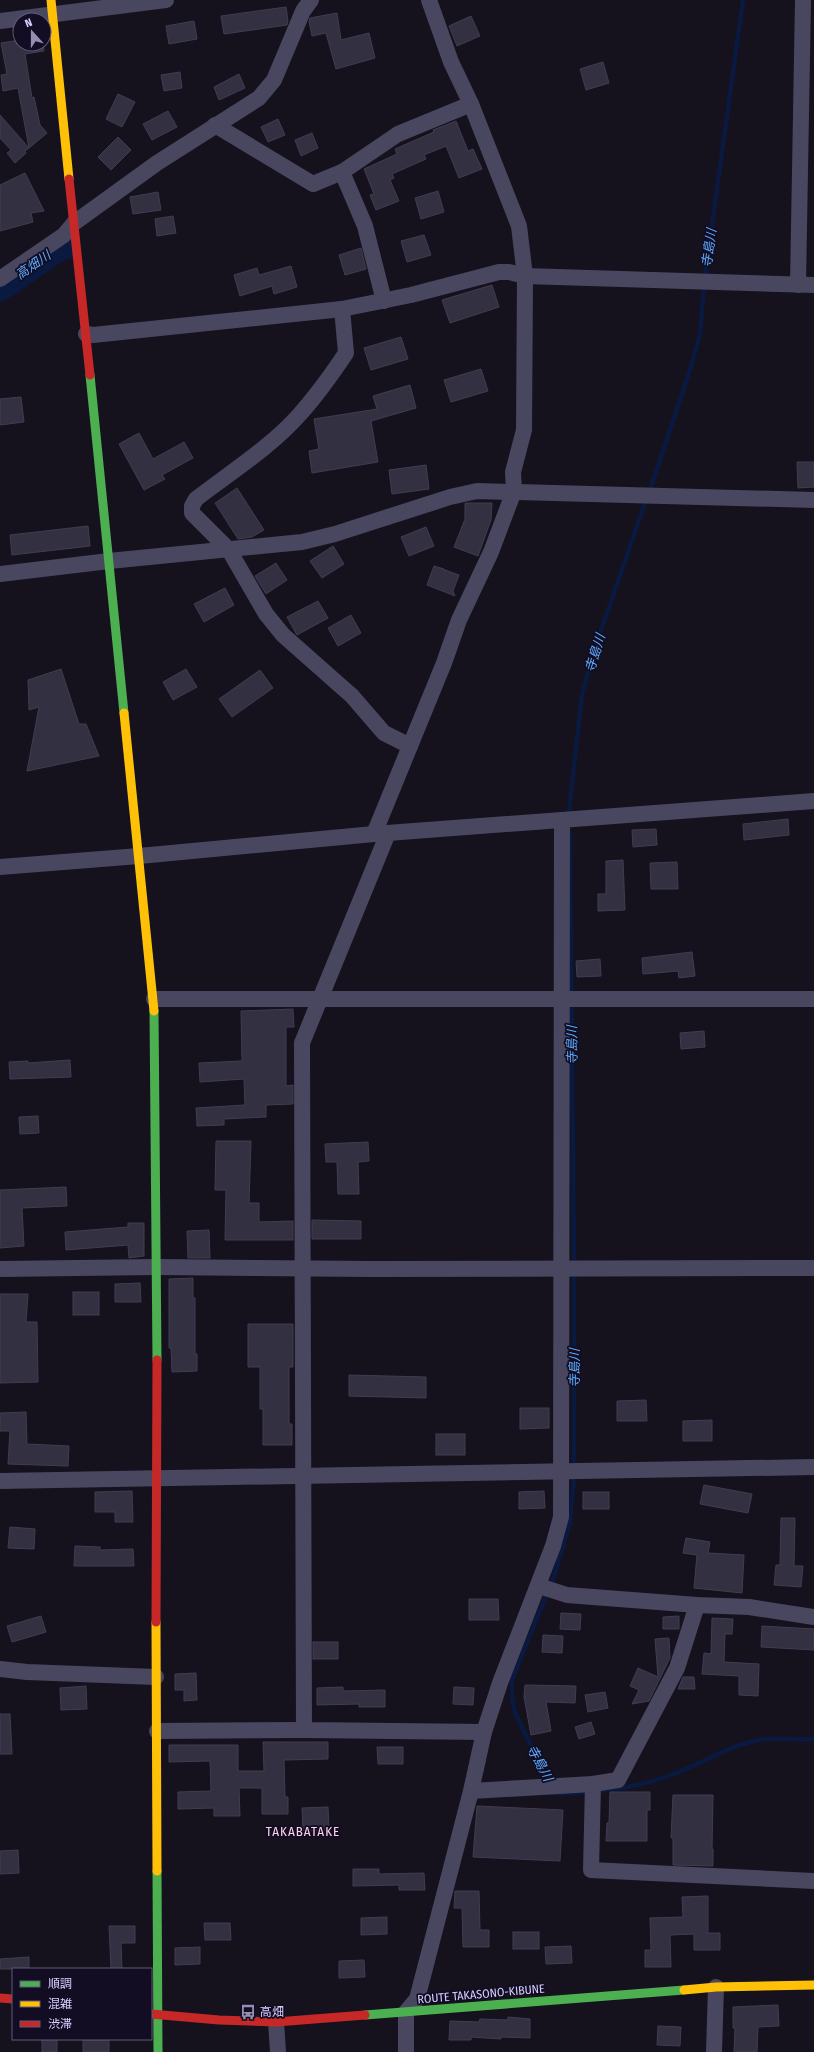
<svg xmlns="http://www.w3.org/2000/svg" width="814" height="2052" font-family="'Fira Sans Condensed','Noto Sans JP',sans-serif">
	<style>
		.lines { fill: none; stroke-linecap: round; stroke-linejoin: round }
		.stream { stroke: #09193f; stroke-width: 4.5 }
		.river { stroke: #09193f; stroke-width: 27 }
		.building { fill: #333041; stroke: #423c53 }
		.street { stroke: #49475f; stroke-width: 16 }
		.fast { stroke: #4caf50; stroke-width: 9 }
		.slow { stroke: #ffc107; stroke-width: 9 }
		.jam { stroke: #c62828; stroke-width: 9 }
		.labels { text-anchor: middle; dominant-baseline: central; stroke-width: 3.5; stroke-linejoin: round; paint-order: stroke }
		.street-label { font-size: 12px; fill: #d8d0ff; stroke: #120d23 }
		.poi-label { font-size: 12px; fill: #d8d0ff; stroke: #120d23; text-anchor: start }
		.water-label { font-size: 13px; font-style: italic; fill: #5eacff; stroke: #120d23 }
		.neighbourhood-label { font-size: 13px; letter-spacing: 1px; fill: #ffd2ec; stroke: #120d23 }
	</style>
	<rect width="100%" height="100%" fill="#15121e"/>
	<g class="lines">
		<g class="stream">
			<path d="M650,490l40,-120 10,-36 5,-58 38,-276"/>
			<path d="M569,811l13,-117 14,-49 50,-145"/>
			<path d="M570,833l4,428"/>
			<path d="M574,1273v189"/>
			<path d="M549,1782l-34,-69 -3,-16v-17l42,-104 16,-53 4,-44"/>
			<path d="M555,1790l4,4c38,-2 74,-5 110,-18 30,-11 58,-30 90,-36 17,-3 38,0 55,-1"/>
		</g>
		<path class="river" d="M0,288l60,-41 6,-1"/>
	</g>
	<g class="building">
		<path d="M286,7l2,14 -1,4 -63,9 -3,-18z"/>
		<path d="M337,13l4,27 28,-7 6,25 -39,11 -10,-36 -14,3 -3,-15 1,-3z"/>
		<path d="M471,16l9,20 -23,10 -8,-20z"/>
		<path d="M194,21l3,18 -28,5 -3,-18z"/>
		<path d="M20,40v4h23l1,7 -19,3 7,44 2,-1 6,28 7,8 -18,15 -11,-60 -15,3 -2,-16 6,-1 -6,-31z"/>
		<path d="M603,62l6,21 -23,7 -6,-21z"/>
		<path d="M180,72l2,16 -18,3 -3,-16z"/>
		<path d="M239,74l6,14 -26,12 -5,-13z"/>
		<path d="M118,94l17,8 -13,25 -16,-8z"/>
		<path d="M168,111l9,16 -25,13 -9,-16z"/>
		<path d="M0,115l29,33 -4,3 1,2 -11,10 -8,-10 4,-3 -11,-12z"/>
		<path d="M278,119l7,16 -17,7 -7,-15z"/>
		<path d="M456,121l12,30 5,-2 9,20 -23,9 -13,-32 -22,9 2,4 -34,15 2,4 -4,2 9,21 -23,9 -6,-15 4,-1 -10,-25 33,-15 -2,-5 39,-17 -1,-2z"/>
		<path d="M312,133l6,15 -17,8 -6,-16z"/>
		<path d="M118,137l13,13 -20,20 -13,-13z"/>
		<path d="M25,173l19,38 -13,2 2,9 -33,9v-46z"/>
		<path d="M438,191l6,21 -23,7 -6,-21z"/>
		<path d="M158,192l3,18 -28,4 -3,-17z"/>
		<path d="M173,216l3,17 -19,3 -2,-17z"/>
		<path d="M424,235l7,20 -24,7 -6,-21z"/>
		<path d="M361,248l5,21 -21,6 -6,-20z"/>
		<path d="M291,266l6,21 -23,7 -2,-8 -32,10 -6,-21 23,-7 2,7z"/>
		<path d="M492,285l7,22 -49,16 -8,-23z"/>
		<path d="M401,337l7,22 -37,11 -7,-22z"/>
		<path d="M481,369l7,22 -37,11 -7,-22z"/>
		<path d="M410,385l6,23 -45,13 7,41 -66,11 -3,-22 10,-2 -5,-30 63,-10 -4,-13z"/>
		<path d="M21,397l3,25 -24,3v-26z"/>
		<path d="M139,433l14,26 31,-17 9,16 -31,17 3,4 -21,11 -25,-46z"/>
		<path d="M797,462h17v25l-16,1z"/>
		<path d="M426,465l3,24 -37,5 -3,-24z"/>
		<path d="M237,488l27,42 -12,7 -14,2 -23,-36z"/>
		<path d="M465,503h27l-1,17 -13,36 -24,-9 11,-28z"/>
		<path d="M88,526l2,20 -78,9 -2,-20z"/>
		<path d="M426,527l8,19 -25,10 -8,-19z"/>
		<path d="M333,546l11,18 -22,14 -12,-17z"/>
		<path d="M276,563l11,17 -21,14 -11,-18z"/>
		<path d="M434,566l10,3 1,2v-1l14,5 -6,16 2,5 -28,-11z"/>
		<path d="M225,588l9,17 -30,17 -10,-18z"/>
		<path d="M318,601l10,17 -31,17 -10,-18z"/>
		<path d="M351,615l10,18 -23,13 -10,-18z"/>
		<path d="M61,669l18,55h7l13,32 -72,15 12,-64 -10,3 -1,-30z"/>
		<path d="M186,669l11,18 -24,13 -10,-18z"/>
		<path d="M260,670l13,18 -41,29 -13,-18z"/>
		<path d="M788,819l1,16 -45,5 -1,-16z"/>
		<path d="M656,829l1,16 -24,2 -1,-17z"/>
		<path d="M623,860l2,50 -27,1v-17h8v-33z"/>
		<path d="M677,862l1,27h-27l-1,-26z"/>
		<path d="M692,952l3,24 -16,2 -1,-7 -35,3 -1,-16z"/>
		<path d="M600,959l1,17 -24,1 -1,-16z"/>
		<path d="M293,1009l1,18h-8v59l7,-1v19l-27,1v12l-42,2v6l-27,1 -1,-18 49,-3 -1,-26 -44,3 -1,-19 43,-2 -1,-50z"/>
		<path d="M704,1031l1,16 -24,2 -1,-16z"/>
		<path d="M70,1060l1,17 -61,2 -1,-17 19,-1v2z"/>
		<path d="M38,1116l1,17 -19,1 -1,-17z"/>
		<path d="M216,1141h35l-2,62h10v19l34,-1v19h-68l1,-50h-11z"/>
		<path d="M368,1142l1,19 -11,1 1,32h-21l-1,-32h-11l-1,-18z"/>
		<path d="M66,1187l1,19 -45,2 2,38 -24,2v-58z"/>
		<path d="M312,1220l49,1v18h-49z"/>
		<path d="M128,1223h16v33l-15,2 -1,-13 -62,5 -1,-18 63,-5z"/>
		<path d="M209,1230l1,28h-22l-1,-27z"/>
		<path d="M193,1278v20h2v56h2v17l-25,1 -1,-24h-2v-69z"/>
		<path d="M140,1283l1,19h-26v-18z"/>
		<rect x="73" y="1292" width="26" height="23"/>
		<path d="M0,1294h28l-2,28h11l1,60 -38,1z"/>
		<path d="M248,1324h45v43h-4v57h3v21h-29v-36h-3v-42h-12z"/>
		<path d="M349,1375l77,2v21l-77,-2z"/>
		<path d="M646,1400l1,21h-30v-20z"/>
		<path d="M520,1408h29v20l-29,1z"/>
		<path d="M26,1412l1,32 42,2 -1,20 -60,-2 2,-33h-10v-18z"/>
		<path d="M712,1420v21h-29v-20z"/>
		<rect x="436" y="1434" width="29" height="21"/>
		<path d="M704,1485l48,9 -4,19 -48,-9z"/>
		<path d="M132,1491l1,31h-18v-10h-20v-20z"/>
		<path d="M544,1491l1,17 -26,1v-17z"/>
		<rect x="583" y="1492" width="26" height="17"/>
		<path d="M781,1518h14l-1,48h9l-2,21 -27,-2 2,-20h4z"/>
		<path d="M10,1527l25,2 -1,20 -26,-1z"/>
		<path d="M686,1538l24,4 -2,11 36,2 -2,38 -48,-5 3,-33 -14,-2z"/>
		<path d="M75,1546l25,1v3l33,-1 1,17h-60z"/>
		<path d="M469,1599h29l1,21h-30z"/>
		<path d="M561,1613l20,1 -1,16 -20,-1z"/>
		<path d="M41,1616l5,16 -34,10 -5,-16z"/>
		<path d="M679,1616v13h-16v-12z"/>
		<path d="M712,1618l21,1 -1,15h-7l-1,28 35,2 -1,32 -19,-1v-19l-37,-2 2,-21 7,1z"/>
		<path d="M762,1626l52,3v21l-53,-3z"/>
		<path d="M543,1635l20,1 -1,17 -20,-1z"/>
		<path d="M669,1638l1,20 -21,43 -17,3 7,-14 -9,-4 8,-18 20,9 -3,-38z"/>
		<rect x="313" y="1642" width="25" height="17"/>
		<path d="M196,1673l1,27 -13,1v-11h-9v-16z"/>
		<path d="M683,1677h11l1,12h-17z"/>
		<path d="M525,1685l51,1 -1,17 -29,-1 5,29 -20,4 -7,-38z"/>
		<path d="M86,1686l1,23 -26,1 -1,-22z"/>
		<path d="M343,1687v4l42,-1v17h-26v-3l-42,1v-17z"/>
		<path d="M454,1687l20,1 -1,17 -20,-1z"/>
		<path d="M605,1692l3,16 -20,4 -3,-17z"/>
		<path d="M0,1714h10l2,40h-12z"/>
		<path d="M591,1722l4,12 -16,5 -4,-12z"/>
		<path d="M263,1742h65v17l-44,1 1,37h3v17h-26v-26h-23l1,28h-26v-8l-36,1v-17l33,-1 -1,-30 -41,1v-17h69v26h26z"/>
		<path d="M377,1747h26v17h-25z"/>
		<path d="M610,1792h40v18h-3v31h-41l1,-18h2z"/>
		<path d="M673,1795h40l-1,54h1v17l-40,-1v-27h-2z"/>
		<path d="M477,1806l86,4 -3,51 -87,-4z"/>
		<path d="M328,1807l1,23 -26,1 -1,-23z"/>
		<path d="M18,1850l1,23 -19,1v-23z"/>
		<path d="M353,1869h26v5l45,-1 1,17h-26v-5l-46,1z"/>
		<path d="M455,1891h24l1,39h9v17h-26l-1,-39h-8z"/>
		<path d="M708,1896v37h12v17h-26v-16l-24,1 1,32h-26v-17h6l-1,-32 33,-1 -1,-20z"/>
		<path d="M387,1917v17l-26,1v-17z"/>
		<path d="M204,1923h26l1,17h-26z"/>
		<path d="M109,1926h26v17h-14l1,26h-11z"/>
		<rect x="513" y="1932" width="26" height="17"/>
		<path d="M571,1946l1,17 -26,1 -1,-17z"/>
		<path d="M200,1947v17l-25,1v-17z"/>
		<path d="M29,1957v12h-29v-10z"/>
		<path d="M364,1960l1,17 -26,1v-17z"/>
		<path d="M778,2005l1,21 -21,1 -1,25h-23l1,-24h-2v-21z"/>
		<path d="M508,2017l22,2v19l-29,-1v2l-30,-2v3h-22l1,-19 29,1 1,-3 28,1z"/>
		<path d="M658,2026l23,1 -1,19 -23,-1z"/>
		<rect x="42" y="2039" width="15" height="13"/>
		<rect x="83" y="2040" width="26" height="12"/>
	</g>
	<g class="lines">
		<g class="street">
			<path d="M0,21l166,-21"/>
			<path d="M215,125l98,59 29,-12 56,-38 73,-30"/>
			<path d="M342,172l23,54 19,75"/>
			<path d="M0,279l64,-44 10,-12 83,-60 102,-65 15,-18 29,-69 8,-11"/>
			<path d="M798,285l5,-285"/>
			<path d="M342,309l4,44c-14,21 -29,42 -46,61 -29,33 -69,58 -104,85l-4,7v7l37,37 37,64 17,21 69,61 32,37 26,13"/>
			<path d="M86,334l7,1 249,-26 69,-14 88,-23h10l16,4 289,9"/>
			<path d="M0,574l109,-13 193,-19 33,-8 115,-37 27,-6 337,9"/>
			<path d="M388,833l-86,210 2,687 180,2"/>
			<path d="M374,834l70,-171 15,-43 32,-68 23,-61 -1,-19 11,-42 1,-154 -6,-50 -48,-122 -20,-42 -22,-62"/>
			<path d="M0,867l139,-11 235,-22 440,-33"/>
			<path d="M154,999h660"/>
			<path d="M0,1269l157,-2 215,2 442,-1"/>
			<path d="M0,1481l814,-14"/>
			<path d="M539,1586l28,9 130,10 52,2 65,10"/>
			<path d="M0,1669l27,3 129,5"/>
			<path d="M157,1731l147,-1"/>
			<path d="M593,1784l-2,86 223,11"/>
			<path d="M471,1791l122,-7 25,-4 59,-112 20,-63"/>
			<path d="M276,2022l2,30"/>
			<path d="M406,2052v-40l11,-13 54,-208 13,-59 16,-49 53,-137 8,-29 1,-697"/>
			<path d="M714,2052l2,-65"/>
		</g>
		<g class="fast">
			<path d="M90,375l34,338"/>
			<path d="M154,1011l3,349"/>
			<path d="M157,1871l1,181"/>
			<path d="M365,2015l319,-25"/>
		</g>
		<g class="slow">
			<path d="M51,0l18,179"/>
			<path d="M124,713l30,298"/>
			<path d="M156,1622l1,249"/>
			<path d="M684,1990l32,-3 98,-2"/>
		</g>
		<g class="jam">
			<path d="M69,179l21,196"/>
			<path d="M156,1622l1,-262"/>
			<path d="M0,1998l13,1"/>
			<path d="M151,2014l68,6 57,2 89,-7"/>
		</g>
	</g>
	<defs>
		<g id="bus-bare" transform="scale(1.2)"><path d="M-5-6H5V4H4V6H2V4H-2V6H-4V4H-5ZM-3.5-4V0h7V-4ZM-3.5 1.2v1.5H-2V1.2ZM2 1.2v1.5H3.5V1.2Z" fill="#948eb0" stroke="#120d23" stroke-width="2.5" paint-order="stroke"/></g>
	</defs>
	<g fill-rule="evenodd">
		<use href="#bus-bare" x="248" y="2012"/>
	</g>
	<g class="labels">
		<g class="street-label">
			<text transform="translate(481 1994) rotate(-5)">ROUTE TAKASONO-KIBUNE</text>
		</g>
		<g class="poi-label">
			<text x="260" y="2012">高畑</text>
		</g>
		<g class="water-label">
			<text transform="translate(709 248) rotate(-82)">寺島川</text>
			<text transform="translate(33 265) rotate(-35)">高畑川</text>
			<text transform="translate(595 653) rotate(-73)">寺島川</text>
			<text transform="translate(572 1045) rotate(-91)">寺島川</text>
			<text transform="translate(574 1368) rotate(-90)">寺島川</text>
			<text transform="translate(540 1763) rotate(62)">寺島川</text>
		</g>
		<g class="neighbourhood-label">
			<text x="303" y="1831">TAKABATAKE</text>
		</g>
	</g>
	<rect x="12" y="1968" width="140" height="72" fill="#120d23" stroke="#615b7b"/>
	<rect x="20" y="1981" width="20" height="6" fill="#4caf50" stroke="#615b7b"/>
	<text x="48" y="1988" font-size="12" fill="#d8d0ff">順調</text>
	<rect x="20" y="2001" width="20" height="6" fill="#ffc107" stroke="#615b7b"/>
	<text x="48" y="2008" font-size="12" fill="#d8d0ff">混雑</text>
	<rect x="20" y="2021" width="20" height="6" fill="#c62828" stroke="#615b7b"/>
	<text x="48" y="2028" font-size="12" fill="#d8d0ff">渋滞</text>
	<g transform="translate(32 32) rotate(339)"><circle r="19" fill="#120d23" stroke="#615b7b"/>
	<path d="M0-3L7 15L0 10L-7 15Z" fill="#948eb0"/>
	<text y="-6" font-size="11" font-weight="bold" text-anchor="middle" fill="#d8d0ff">N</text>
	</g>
</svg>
